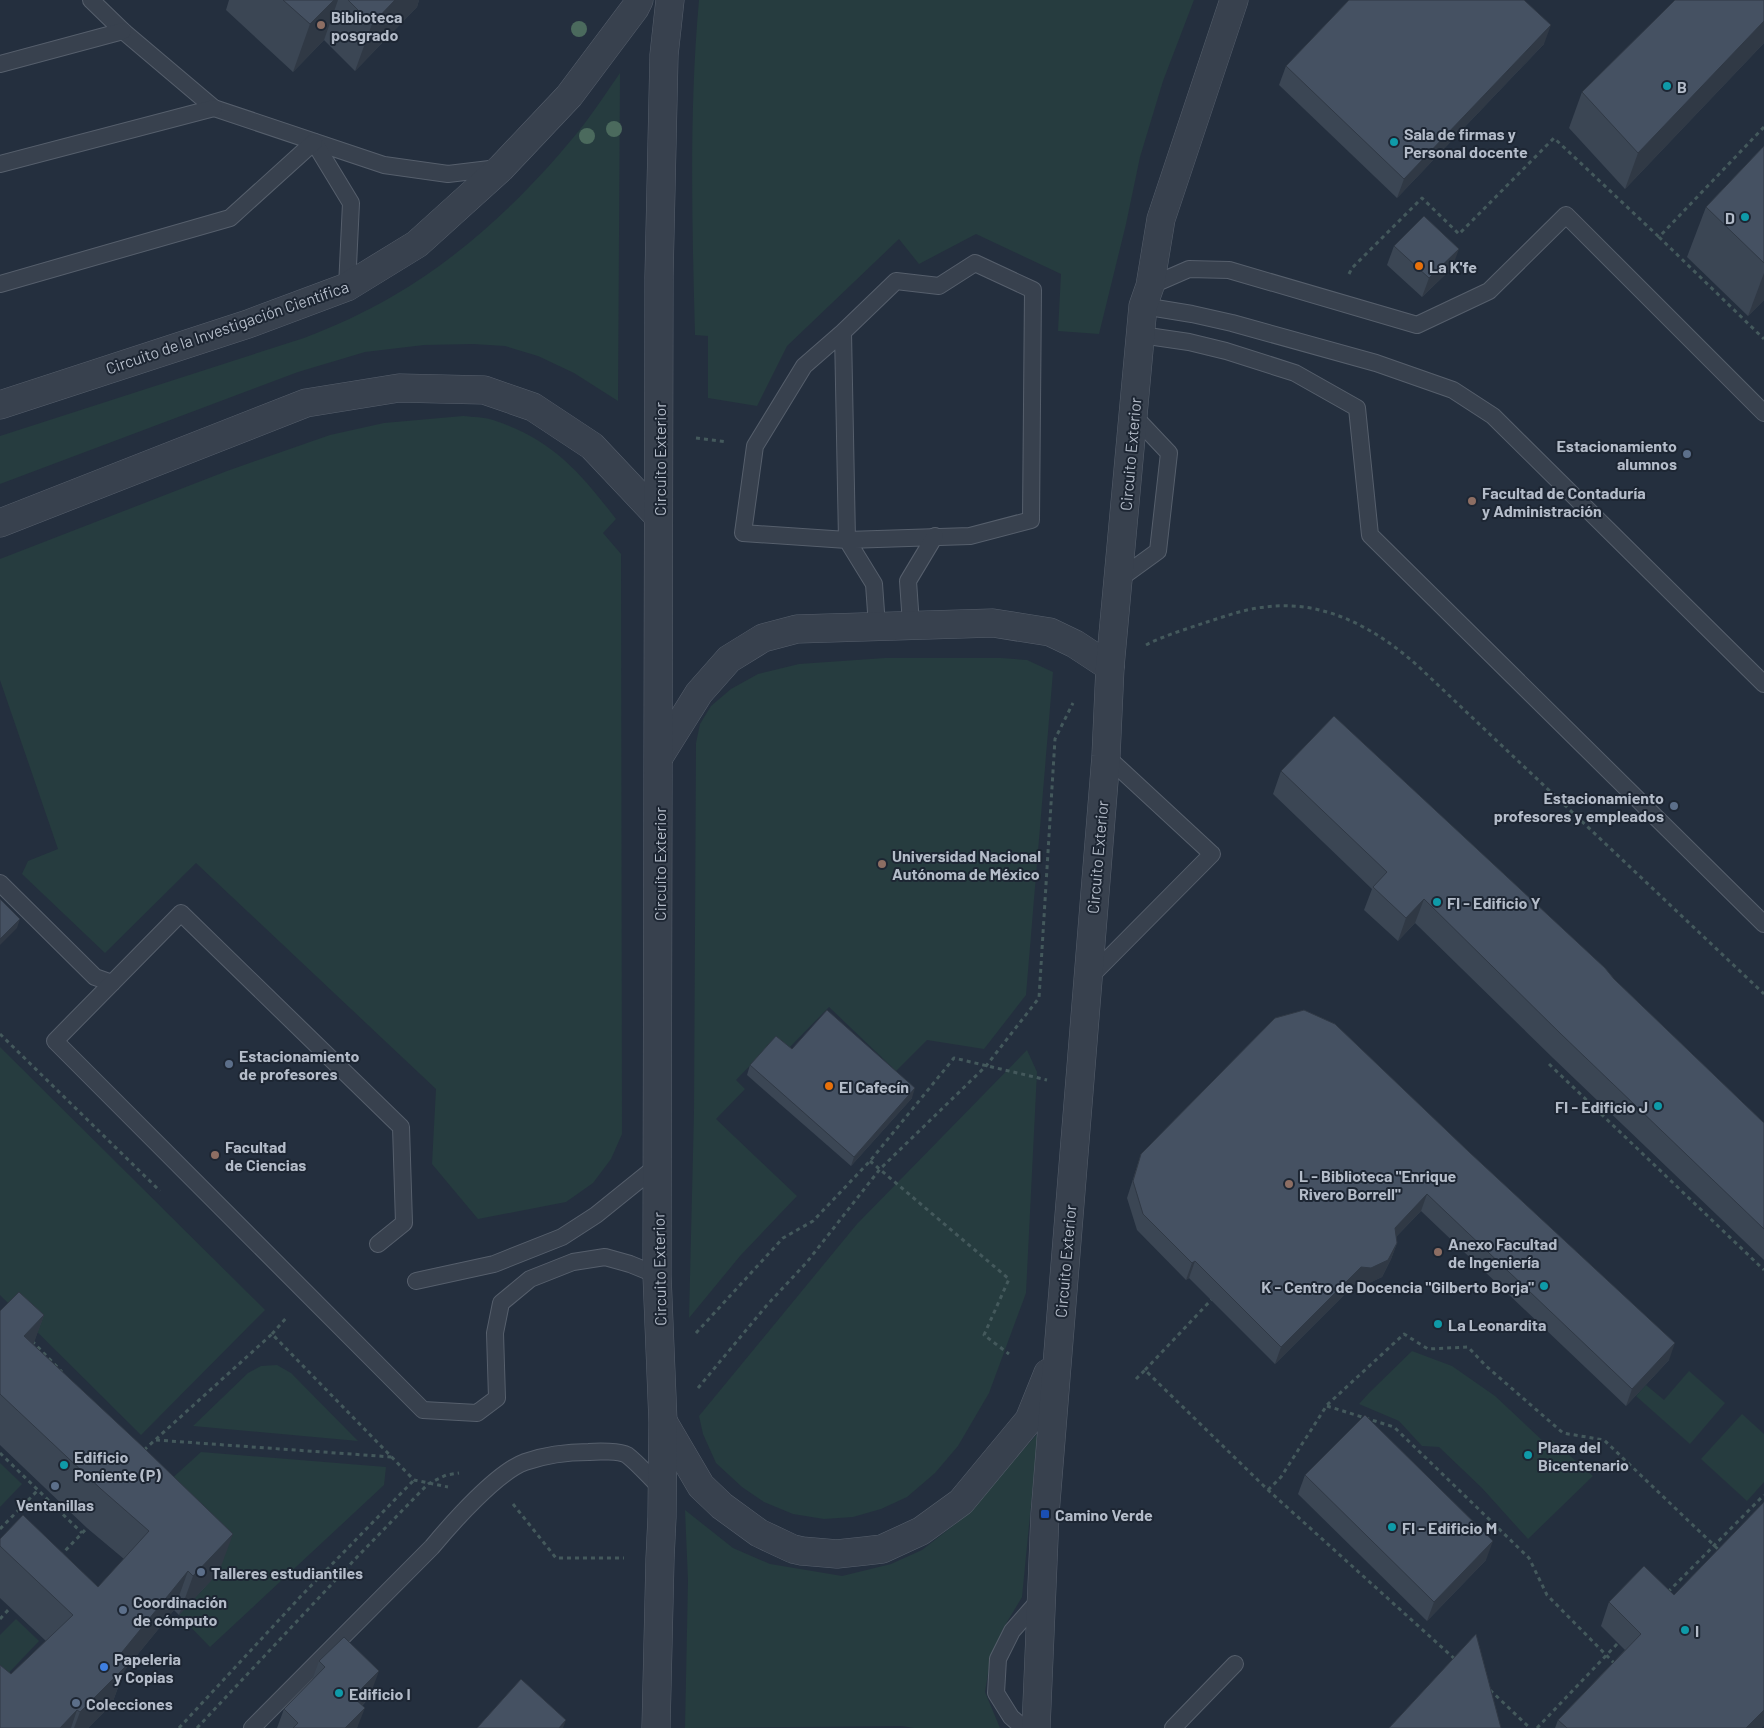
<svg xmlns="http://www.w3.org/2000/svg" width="1764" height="1728" font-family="Barlow,sans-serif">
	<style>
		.green { fill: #263c3f }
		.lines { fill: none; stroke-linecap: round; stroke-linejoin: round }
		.service-casing { stroke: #565f6c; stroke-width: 18 }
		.tertiary-casing { stroke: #565f6c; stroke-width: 29 }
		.path { stroke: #44595c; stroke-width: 3; stroke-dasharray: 4 4; stroke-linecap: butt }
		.service { stroke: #38414e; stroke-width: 16 }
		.tertiary { stroke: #38414e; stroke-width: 28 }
		.tree { fill: #4b6a5d }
		.wall { fill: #3b4654 }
		.shaded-wall { fill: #303945 }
		.building { fill: #455162; stroke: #303945 }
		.education-dot { fill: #8d6e63; stroke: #1d2633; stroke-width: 2 }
		.culture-dot { fill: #0f9aa8; stroke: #1d2633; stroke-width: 2 }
		.food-dot { fill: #e8710a; stroke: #1d2633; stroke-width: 2 }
		.service-dot { fill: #5c6f8a; stroke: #1d2633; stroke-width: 2 }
		.transit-dot { fill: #1a4fb4; stroke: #1d2633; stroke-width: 2 }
		.shop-dot { fill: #3f7fe0; stroke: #1d2633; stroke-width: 2 }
		.labels { text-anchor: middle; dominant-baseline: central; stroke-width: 4; stroke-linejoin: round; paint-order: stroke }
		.poi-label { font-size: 16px; font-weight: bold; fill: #b4bcc9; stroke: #1d2633; text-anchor: start }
		.street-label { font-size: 16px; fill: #b4bcc9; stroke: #1d2633 }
	</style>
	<rect width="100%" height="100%" fill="#242f3e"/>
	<g class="green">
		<path d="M699,0h495l-31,81 -23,76 -14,67 -27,110 -41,-3 3,-57 -85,-40 -57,30 -20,-25 -112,107 -30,60 -49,-8v-62l-13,-1c-3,-112 -6,-224 4,-335z"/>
		<path d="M620,73l-2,328 -44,-28 -36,-17 -33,-10 -32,-2 -49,1 -59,7 -67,20 -298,112v-48l304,-98c31,-12 60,-25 89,-42 73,-42 140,-107 192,-173 12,-16 23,-33 35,-50z"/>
		<path d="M463,416c10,1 21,1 30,4 59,19 87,52 123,99l-13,14 18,21 1,580 -11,25 -18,24 -27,19 -88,17 -46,-55 4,-75 -240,-226 -91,90 -83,-79 6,-13 30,-12 -58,-169v-121l227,-88 103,-36 54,-12z"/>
		<path d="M885,658h116l26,2 26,12 -27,323 -42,54 -57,-9 -31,31 -67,-64 -40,41 -12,-10 -41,42 9,9 -29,30 81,77 -57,60 -51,62 5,-206 2,-369 4,-19 11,-18 20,-17 27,-15 41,-10z"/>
		<path d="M0,1047l265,263 -124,125 -141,-140z"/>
		<path d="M1027,1050l10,22 -11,221 -37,100 -31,53 -23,27 -28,24 -26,12 -28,8 -29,2 -31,-5 -29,-12 -22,-15 -26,-24 -13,-29 -4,-18 158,-192z"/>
		<path d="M1412,1351l40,15 43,30 49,46 8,-2 41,36 -65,63 -46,-51 -43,-41 -17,-1 -23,-25 -40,-17 10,-11z"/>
		<path d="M277,1365l14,8 67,68 -165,-15 55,-53 13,-7z"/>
		<path d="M1689,1371l36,32 -35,41 -54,-48 10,-11 18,15z"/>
		<path d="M1742,1414l22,20v48l-17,19 -46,-42z"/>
		<path d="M1038,1433l-16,164 -18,30 -13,28 -6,37 15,36h-86l-12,-2 -217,2 3,-148 -3,-70 48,38 37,16 72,12 49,-12 31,-14 36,-28 30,-32z"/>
		<path d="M201,1452l185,15 -2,18 -174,162 -31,-32 40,-43 -73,-70z"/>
		<path d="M0,1463l22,21 -22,23z"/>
		<path d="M16,1619l23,22 -39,41v-47z"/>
	</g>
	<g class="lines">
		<g class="service-casing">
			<g id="service">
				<path d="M91,0l32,31 91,77 170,57 64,9 50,-6"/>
				<path d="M0,64l123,-33"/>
				<path d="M314,142l37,61 -4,84"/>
				<path d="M0,164l214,-56"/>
				<path d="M0,284l230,-66 84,-76"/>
				<path d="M1150,286l39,-17 40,1 188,55 72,-34 77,-76 198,198"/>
				<path d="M1143,306l49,8 40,9 144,40 77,27 40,26 271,268"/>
				<path d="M843,332l-39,34 -49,80 -12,87 104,7 123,-4 61,-16 2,-230 -58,-27 -36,23 -43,-5 -53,51 4,208 27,44 3,42"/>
				<path d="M1141,335l48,7 37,9 69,22 62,35 13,127 394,389"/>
				<path d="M1118,580l40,-29 11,-98 -35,-37"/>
				<path d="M911,624l-3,-43 27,-45"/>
				<path d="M0,883l95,94 17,6"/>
				<path d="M1087,980l125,-126 -106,-98"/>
				<path d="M378,1244l26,-21 -3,-96 -220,-214 -126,128 368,369 54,3 20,-15 -2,-65 6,-30 29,-24 43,-17 32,-5 25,7 27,11"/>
				<path d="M416,1281l78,-17 68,-27 34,-22 62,-50"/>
				<path d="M252,1728l180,-181c20,-24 65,-75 93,-85 20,-7 43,-10 64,-10 9,-1 31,-1 38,3 12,9 25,25 36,35"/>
				<path d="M1024,1728l-13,-11 -15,-24 2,-34 14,-28 29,-33"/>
				<path d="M1173,1728l62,-64"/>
			</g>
		</g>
		<g class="tertiary-casing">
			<g id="tertiary">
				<path d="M0,405l248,-81 99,-37 70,-43 84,-76 68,-72 66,-88 4,-8"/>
				<path d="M0,523l306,-120 93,-15 85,2 49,17 59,39 66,70"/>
				<path d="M659,757l40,-64 30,-34 34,-21 34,-9 196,-6 57,9 25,12 35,23"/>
				<path d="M664,1423l37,63 21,20 37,27 34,16 9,2 35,3 28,-3 17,-2 39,-18 40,-29 68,-82 19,-47"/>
				<path d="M656,1728l4,-169 2,-42 1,-95 -6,-147 2,-998 5,-222 6,-55"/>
				<path d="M1036,1728l9,-214 61,-758 4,-89 33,-361 7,-20 11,-67 73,-219"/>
			</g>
		</g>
		<g class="path">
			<path d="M1764,127l-105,110 105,102"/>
			<path d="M1349,274l3,-6 70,-70 37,36 95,-96 105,99"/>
			<path d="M696,438l31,4"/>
			<path d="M1146,645c19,-10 41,-16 61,-23 19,-6 38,-13 58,-15 59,-8 112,22 154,60l345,327"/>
			<path d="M0,1034l160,157"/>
			<path d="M1549,1064l215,206"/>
			<path d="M870,1161l139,118 -25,56 25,19"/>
			<path d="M696,1333l87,-95 30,-17 57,-60 84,-103 93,22"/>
			<path d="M272,1334l15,-17"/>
			<path d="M32,1341l30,31"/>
			<path d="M1145,1370l68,-72"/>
			<path d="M1136,1379l9,-9 123,120 189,171"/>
			<path d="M698,1388l69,-83 40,-43 73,-93 106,-103 53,-68 16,-259 18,-36"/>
			<path d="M1327,1406l67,21 135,131 18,37 68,69"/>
			<path d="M156,1440l236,17"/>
			<path d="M144,1450l128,-116 142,146 34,7"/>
			<path d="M0,1453l82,80"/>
			<path d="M1268,1490l13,-13 46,-72 77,-71 24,15 40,-2 18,19 77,67 41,7 117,112"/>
			<path d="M513,1504l43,54h68"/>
			<path d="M0,1529l38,-39"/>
			<path d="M60,1556l27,-28"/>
			<path d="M1668,1592l96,-97"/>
			<path d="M0,1619l10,-11"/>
			<path d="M1490,1690l40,38"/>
			<path d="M179,1728l123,-133 112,-115"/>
			<path d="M197,1728l161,-172 70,-72 18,-9 13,-2"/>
			<path d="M1537,1728l81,-85"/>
		</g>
		<use href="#service" class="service"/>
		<use href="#tertiary" class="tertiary"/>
	</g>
	<g class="tree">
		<circle cx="579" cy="29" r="8"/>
		<circle cx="614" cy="129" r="8"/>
		<circle cx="587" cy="136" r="8"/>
	</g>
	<g class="wall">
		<path d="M229,0h190l-2,7 -62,64 -31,-31 -31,32 -67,-62z"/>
		<path d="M1764,0v43l-139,146 -56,-61 13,-36z"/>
		<path d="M1544,44l-147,154 -118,-113 7,-19z"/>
		<path d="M1764,146v154l-16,16 -61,-59 19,-50z"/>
		<path d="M1394,246l58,22 -30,29 -35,-32z"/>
		<path d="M1281,771l333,208 150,144v137l-211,-202 -138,-135 -17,18 -34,-31 8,-21 -99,-95z"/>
		<path d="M1275,1018l394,342 -43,46 -205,-195 -25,26 1,6 -6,16 -9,18 -17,8 -10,-1 -80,80 -86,-86 -3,2 -49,-50 -10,-32 14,-44z"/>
		<path d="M792,1049l120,49 -61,68 -104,-91 3,-10z"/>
		<path d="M0,1311l44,4 -11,29 186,228 -40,43 -5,-5 -50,61 -12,33 -24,24h-88l11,-54 35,-33 -46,-43v-59l98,48 26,-28 -37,-31 -87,-83z"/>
		<path d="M1305,1475l181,85 -59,61 -129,-127z"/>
		<path d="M1674,1595l90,130 -3,3h-206l3,-8 67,-70 -24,-24 8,-24z"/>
		<path d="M319,1661l50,37 -7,8 -5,22h-80l7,-19 28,-29z"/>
	</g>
	<g class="shaded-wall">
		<path d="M334,0h4l-14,40 -31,32 17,-48z"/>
		<path d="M395,0h24l-2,7 -62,64 17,-47z"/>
		<path d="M1764,21v22l-139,146 13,-36z"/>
		<path d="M1551,25l-7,19 -147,154 7,-19z"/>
		<path d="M1459,249l-7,19 -30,29 7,-19z"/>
		<path d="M1764,273v27l-16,16z"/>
		<path d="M1424,899l-9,24 -17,18 8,-23z"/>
		<path d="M20,919l-3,9 -17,17v-6z"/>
		<path d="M915,1088l-3,10 -61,68 3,-9z"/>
		<path d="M1427,1194l-6,17 -33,34 7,-17z"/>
		<path d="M1397,1243l-6,16 -9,18 -17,8 -10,-1 -80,80 6,-17 80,-80z"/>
		<path d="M1195,1261l-6,17 -3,2 6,-17z"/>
		<path d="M44,1315l-14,39 -6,-18z"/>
		<path d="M1675,1343l-6,17 -43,46 6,-17z"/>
		<path d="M233,1534l-14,38 -40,43 14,-39z"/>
		<path d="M1493,1541l-7,19 -59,61 7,-19z"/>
		<path d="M188,1571l-14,39 -50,61 -12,33 -24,24h-14l6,-16 38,-55z"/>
		<path d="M379,1671l-10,27 -25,26 9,-27z"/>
		<path d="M365,1708l-8,20h-12z"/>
		<path d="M77,1710l-6,18h-11z"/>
		<path d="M1764,1710v15l-3,3h-15z"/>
		<path d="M566,1720l-3,8h-4z"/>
	</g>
	<g class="building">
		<path d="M283,0h51l-24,24z"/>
		<path d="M348,0h47l-23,24z"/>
		<path d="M1349,0h175l27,25 -147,154 -118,-113z"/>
		<path d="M1675,0h89v21l-126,132 -56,-61z"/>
		<path d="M1764,146v117l-58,-56z"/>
		<path d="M1424,216l35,33 -30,29 -35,-32z"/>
		<path d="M1334,716l271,252 9,11 150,144v106l-203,-195 -137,-135 -18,19 -33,-31 14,-15 -106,-101z"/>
		<path d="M0,899l20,20 -20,20z"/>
		<path d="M827,1010l88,78 -61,69 -104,-92 26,-29 16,13z"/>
		<path d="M1304,1010l31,14 133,127 207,192 -43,46 -205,-195 -32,34 2,15 -9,17 -17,8 -10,-1 -80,80 -86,-86 -3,2 -49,-49 -10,-33 8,-27 134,-136z"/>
		<path d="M19,1292l25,23 -20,21 119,111 90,87 -40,42 -5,-5 -70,86 8,9 -46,46 -3,-2 -17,18h-60v-63l11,9 62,-59 -73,-69v-7l23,-24 75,72 51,-56 -48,-42 -101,-95v-83z"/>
		<path d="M1365,1415l128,126 -59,61 -129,-127z"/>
		<path d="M1764,1502v208l-18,18h-179l-9,-8 83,-86 -32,-32 35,-36 30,29z"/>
		<path d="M1476,1634l25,94h-112z"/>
		<path d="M344,1637l35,34 -26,26 12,11 -20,20h-52l5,-5 -14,-14 41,-42 -6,-6z"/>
		<path d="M521,1679l45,41 -7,8h-82z"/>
	</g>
	<g class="education-dot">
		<circle cx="321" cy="25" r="5"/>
		<circle cx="1472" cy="501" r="5"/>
		<circle cx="882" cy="864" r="5"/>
		<circle cx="215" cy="1155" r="5"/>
		<circle cx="1289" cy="1184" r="5"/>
		<circle cx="1438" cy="1252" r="5"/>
	</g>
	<g class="culture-dot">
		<circle cx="1667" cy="86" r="5"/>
		<circle cx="1394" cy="142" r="5"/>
		<circle cx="1745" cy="217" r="5"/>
		<circle cx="1437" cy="902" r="5"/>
		<circle cx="1658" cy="1106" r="5"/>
		<circle cx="1544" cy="1286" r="5"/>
		<circle cx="1438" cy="1324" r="5"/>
		<circle cx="1528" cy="1455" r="5"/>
		<circle cx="64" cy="1465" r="5"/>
		<circle cx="1392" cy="1527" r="5"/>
		<circle cx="1685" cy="1630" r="5"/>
		<circle cx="339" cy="1693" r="5"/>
	</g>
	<g class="food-dot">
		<circle cx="1419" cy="266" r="5"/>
		<circle cx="829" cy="1086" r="5"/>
	</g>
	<g class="service-dot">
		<circle cx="1687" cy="454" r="5"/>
		<circle cx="1674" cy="806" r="5"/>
		<circle cx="229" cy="1064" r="5"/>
		<circle cx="55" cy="1486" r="5"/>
		<circle cx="201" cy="1572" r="5"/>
		<circle cx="123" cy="1610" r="5"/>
		<circle cx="76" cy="1703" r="5"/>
	</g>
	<rect class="transit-dot" x="1040" y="1509" width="10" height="10" rx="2.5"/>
	<circle class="shop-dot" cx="104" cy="1667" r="5"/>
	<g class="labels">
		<g class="poi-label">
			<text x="331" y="16">Biblioteca<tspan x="331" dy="18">posgrado</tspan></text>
			<text x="1677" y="86">B</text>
			<text x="1404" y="133">Sala de firmas y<tspan x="1404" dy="18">Personal docente</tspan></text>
			<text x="1735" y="217" text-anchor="end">D</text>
			<text x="1429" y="266">La K'fe</text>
			<text x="1677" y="445" text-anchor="end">Estacionamiento<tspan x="1677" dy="18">alumnos</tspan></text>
			<text x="1482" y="492">Facultad de Contaduría<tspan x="1482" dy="18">y Administración</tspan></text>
			<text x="1664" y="797" text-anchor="end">Estacionamiento<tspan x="1664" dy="18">profesores y empleados</tspan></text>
			<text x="892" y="855">Universidad Nacional<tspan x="892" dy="18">Autónoma de México</tspan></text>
			<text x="1447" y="902">FI - Edificio Y</text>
			<text x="239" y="1055">Estacionamiento<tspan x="239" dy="18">de profesores</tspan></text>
			<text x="839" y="1086">El Cafecín</text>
			<text x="1648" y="1106" text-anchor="end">FI - Edificio J</text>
			<text x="225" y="1146">Facultad<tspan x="225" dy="18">de Ciencias</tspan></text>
			<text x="1299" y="1175">L - Biblioteca "Enrique<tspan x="1299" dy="18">Rivero Borrell"</tspan></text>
			<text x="1448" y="1243">Anexo Facultad<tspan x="1448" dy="18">de Ingeniería</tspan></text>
			<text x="1534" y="1286" text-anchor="end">K - Centro de Docencia "Gilberto Borja"</text>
			<text x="1448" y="1324">La Leonardita</text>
			<text x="1538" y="1446">Plaza del<tspan x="1538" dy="18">Bicentenario</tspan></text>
			<text x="74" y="1456">Edificio<tspan x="74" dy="18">Poniente (P)</tspan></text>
			<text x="55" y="1504" text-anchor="middle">Ventanillas</text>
			<text x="1055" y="1514">Camino Verde</text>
			<text x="1402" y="1527">FI - Edificio M</text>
			<text x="211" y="1572">Talleres estudiantiles</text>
			<text x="133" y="1601">Coordinación<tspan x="133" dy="18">de cómputo</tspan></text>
			<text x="1695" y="1630">I</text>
			<text x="114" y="1658">Papeleria<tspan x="114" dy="18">y Copias</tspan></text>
			<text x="349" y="1693">Edificio I</text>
			<text x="86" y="1703">Colecciones</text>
		</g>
		<g class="street-label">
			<text transform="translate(227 327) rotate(-19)">Circuito de la Investigación Científica</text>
			<text transform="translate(1130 454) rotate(-85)">Circuito Exterior</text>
			<text transform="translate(659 459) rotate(-90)">Circuito Exterior</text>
			<text transform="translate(1097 857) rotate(-85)">Circuito Exterior</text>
			<text transform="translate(659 864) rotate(-90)">Circuito Exterior</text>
			<text transform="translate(1065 1261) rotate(-85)">Circuito Exterior</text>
			<text transform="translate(659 1269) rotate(-91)">Circuito Exterior</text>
		</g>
	</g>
</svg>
